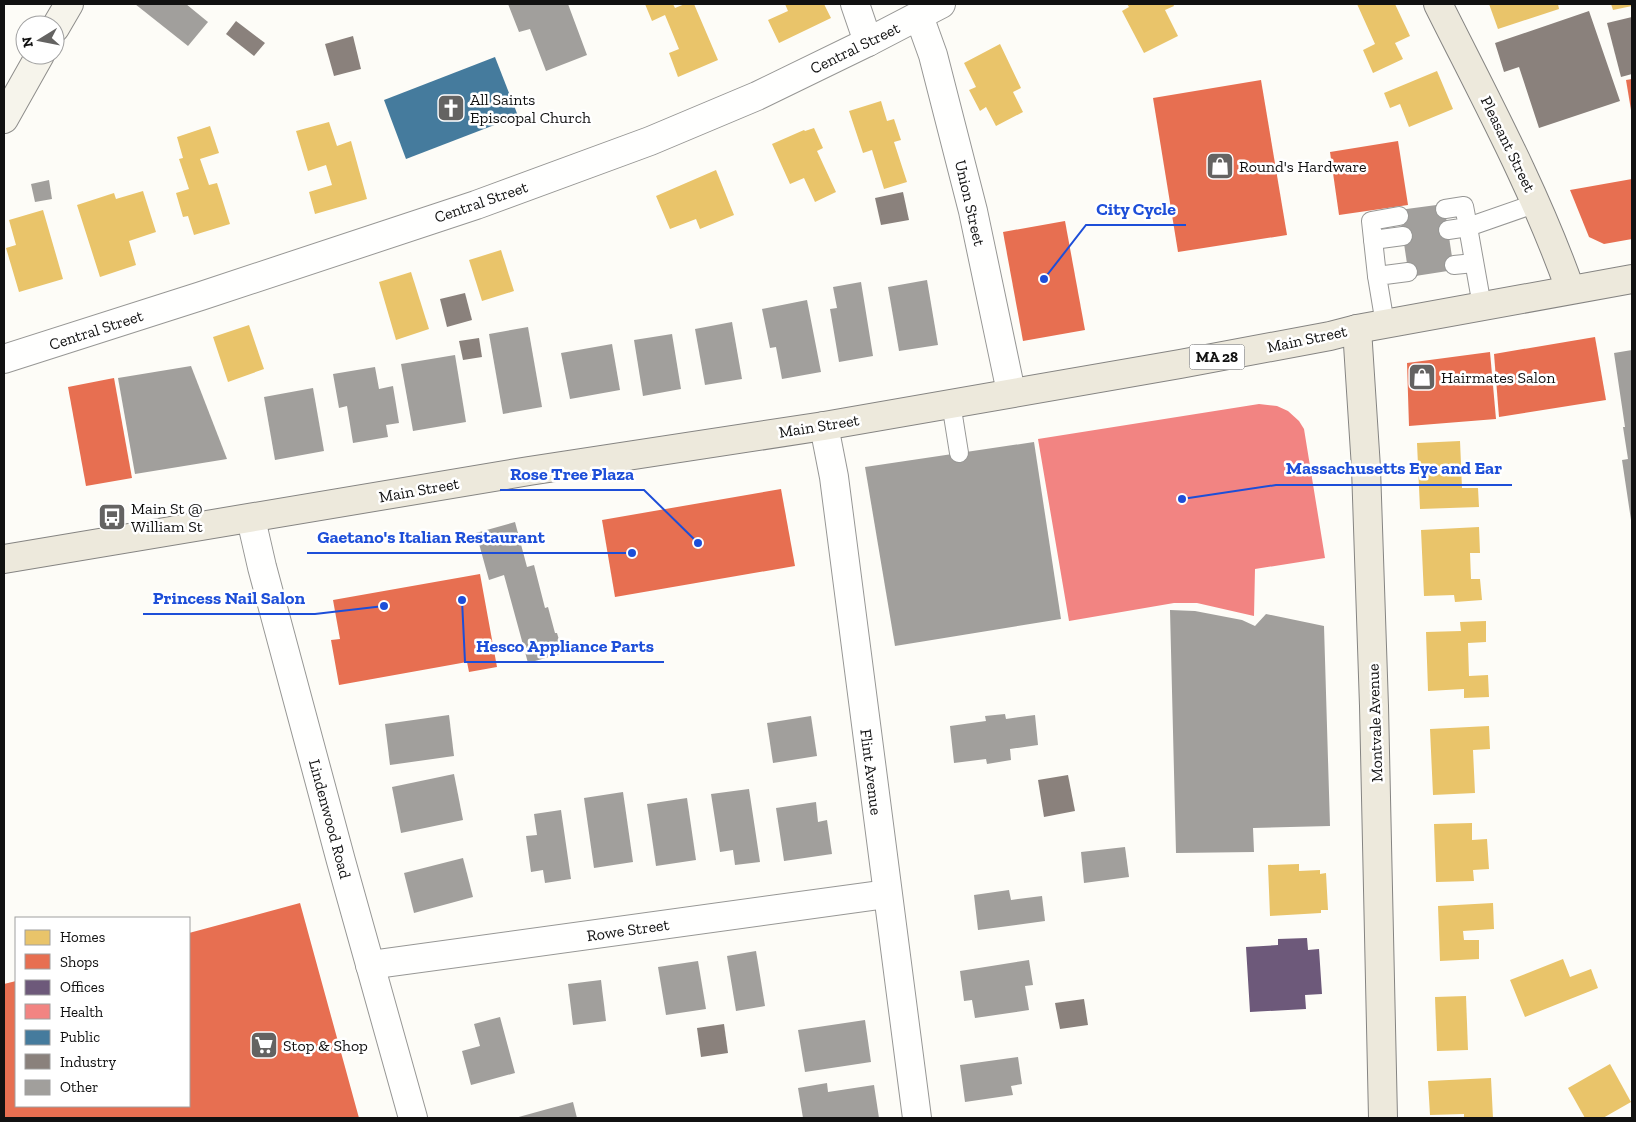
<svg xmlns="http://www.w3.org/2000/svg" width="1636" height="1122" font-family="'Zilla Slab',serif">
	<style>
		.homes { fill: #e9c46a }
		.shops { fill: #e76f51 }
		.offices { fill: #6d597a }
		.health { fill: #f28482 }
		.public { fill: #457b9d }
		.industry { fill: #8a817c }
		.building { fill: #a19f9c }
		.lines { fill: none; stroke-linecap: round; stroke-linejoin: round }
		.service-casing { stroke: #979795; stroke-width: 20 }
		.minor-casing { stroke: #979795; stroke-width: 30 }
		.tertiary-casing { stroke: #979795; stroke-width: 30 }
		.secondary-casing { stroke: #8e8d8b; stroke-width: 30 }
		.primary-casing { stroke: #858482; stroke-width: 30 }
		.service { stroke: #fffffe; stroke-width: 18 }
		.minor { stroke: #fffffe; stroke-width: 28 }
		.tertiary { stroke: #fffffe; stroke-width: 28 }
		.secondary { stroke: #f6f4eb; stroke-width: 28 }
		.primary { stroke: #ede9dc; stroke-width: 28 }
		.labels { text-anchor: middle; dominant-baseline: central; stroke-width: 5; stroke-linejoin: round; paint-order: stroke }
		.shield { fill: #fff; stroke: #585858; stroke-width: 1 }
		.shield-label { font-size: 15px; font-weight: bold; fill: #111 }
		.street-label { font-size: 16px; fill: #111; stroke: #fff }
		.poi-label { font-size: 16px; fill: #111; stroke: #fff; text-anchor: start }
		.leader { fill: none; stroke: #1d4ed8; stroke-width: 2 }
		.callout-dot { fill: #1d4ed8; stroke: #fff; stroke-width: 2 }
		.callout-label { font-size: 18px; text-anchor: middle; font-weight: bold; fill: #1d4ed8; stroke: #fff; stroke-width: 5; stroke-linejoin: round; paint-order: stroke }
	</style>
	<rect width="100%" height="100%" fill="#fdfcf7"/>
	<g class="homes">
		<path d="M645,4h28l2,4 10,-4h9l24,56 -40,17 -9,-24 10,-4 -14,-34 -13,6z"/>
		<path d="M785,4h39l7,14 -52,25 -11,-23 20,-9z"/>
		<path d="M1127,4h46l1,2 -9,4 13,26 -34,17 -22,-42 7,-4z"/>
		<path d="M1357,4h38l15,32 -15,7 8,16 -30,14 -10,-23 12,-6z"/>
		<path d="M1489,4h69l1,5 -61,20z"/>
		<path d="M1611,4h21v2l-19,4z"/>
		<path d="M1000,44l21,44 -8,4 10,20 -27,14 -10,-19 -6,4 -11,-21 7,-3 -12,-24z"/>
		<path d="M1437,71l16,38 -44,18 -9,-23 -10,4 -6,-15z"/>
		<path d="M881,101l6,20 7,-2 7,21 -7,2 13,40 -23,7 -12,-39 -9,3 -14,-42z"/>
		<path d="M329,122l8,24 14,-5 16,58 -52,15 -6,-22 23,-7 -6,-20 -18,6 -12,-40z"/>
		<path d="M210,126l9,27 -19,6 9,26 8,-2 13,41 -36,11 -6,-19 -5,1 -7,-24 13,-4 -10,-30 4,-1 -6,-21z"/>
		<path d="M814,128l9,20 -6,3 19,41 -21,10 -11,-24 -14,6 -18,-40 32,-14 1,1z"/>
		<path d="M716,170l18,45 -34,14 -4,-10 -26,10 -14,-33z"/>
		<path d="M143,191l13,41 -27,9 7,24 -36,12 -23,-72 37,-12 2,6z"/>
		<path d="M43,210l20,69 -44,13 -13,-44 10,-3 -7,-25z"/>
		<path d="M501,250l13,41 -32,10 -13,-41z"/>
		<path d="M411,272l18,57 -33,11 -17,-58z"/>
		<path d="M249,325l15,44 -36,13 -15,-45z"/>
		<path d="M1460,441l2,47h16l1,19 -59,2 -3,-66z"/>
		<path d="M1479,527l1,26h-10l1,26h9l2,21 -27,2 -1,-7 -30,1 -3,-66z"/>
		<path d="M1486,621v21l-18,1 1,33 19,-1 1,22 -25,1v-9l-36,2 -2,-59 35,-1 -1,-9z"/>
		<path d="M1489,726l1,23 -17,1 2,43 -42,2 -3,-66z"/>
		<path d="M1472,823v17l15,-1 2,30 -16,1 1,11 -38,1 -2,-58z"/>
		<path d="M1299,864v7l21,-1v4l6,-1 2,37h-7v3l-51,3 -2,-51z"/>
		<path d="M1493,903l1,26 -31,2 1,9h15v19l-39,2 -2,-55z"/>
		<path d="M1563,959l7,18 21,-8 7,19 -73,29 -15,-37z"/>
		<path d="M1466,996l2,54 -31,1 -2,-54z"/>
		<path d="M1610,1064l21,38 -28,16h-18l-17,-30z"/>
		<path d="M1491,1078l2,40h-29v-4l-34,1 -2,-34z"/>
	</g>
	<g class="shops">
		<path d="M1632,79v31h-1l-5,-30z"/>
		<path d="M1261,80l26,155 -109,17 -25,-154z"/>
		<path d="M1398,141l10,64 -69,10 -9,-63z"/>
		<path d="M1632,179v60l-28,5 -15,-7 -19,-47z"/>
		<path d="M1065,221l20,109 -62,11 -20,-109z"/>
		<path d="M1595,337l11,63 -107,17 -5,-63z"/>
		<path d="M1490,352l6,67 -87,7 -2,-63z"/>
		<path d="M114,378l18,100 -46,8 -18,-99z"/>
		<path d="M781,489l14,77 -180,31 -13,-77z"/>
		<path d="M480,574l17,93 -28,5 -2,-10 -128,23 -8,-45 9,-1 -7,-39z"/>
		<path d="M300,903l59,215h-355v-134l12,-3v125h173v-173z"/>
	</g>
	<path class="offices" d="M1307,938l1,12 11,-1 3,45 -17,1 1,14 -56,3 -4,-65 32,-2v-6z"/>
	<path class="health" d="M1259,404l18,2 11,5 11,10 5,8 21,129 -70,11 -1,47 -57,-13h-23l-105,18 -31,-182z"/>
	<path class="public" d="M495,57l23,59 -112,43 -22,-59z"/>
	<g class="industry">
		<path d="M1589,11l31,90 -81,27 -20,-61 -15,5 -9,-29z"/>
		<path d="M1632,17v57l-11,3 -14,-54z"/>
		<path d="M236,21l29,22 -11,13 -28,-22z"/>
		<path d="M353,36l8,33 -27,7 -9,-32z"/>
		<path d="M903,192l6,28 -28,5 -6,-27z"/>
		<path d="M465,293l7,27 -25,7 -7,-28z"/>
		<path d="M479,338l3,19 -19,3 -4,-19z"/>
		<path d="M1068,775l7,36 -31,6 -6,-37z"/>
		<path d="M1084,999l4,26 -28,4 -5,-26z"/>
		<path d="M724,1024l4,29 -27,4 -4,-29z"/>
	</g>
	<g class="building">
		<path d="M135,4h51l22,18 -20,24z"/>
		<path d="M508,4h60l19,51 -41,16 -16,-42 -11,3z"/>
		<path d="M49,180l3,19 -17,3 -4,-18z"/>
		<path d="M1444,204l10,66 -45,7 -10,-67z"/>
		<path d="M927,280l11,65 -39,6 -11,-64z"/>
		<path d="M861,282l12,74 -34,6 -9,-53 7,-1 -4,-21z"/>
		<path d="M807,300l14,72 -39,7 -6,-32 -6,1 -8,-39z"/>
		<path d="M732,322l10,57 -37,6 -10,-56z"/>
		<path d="M528,327l14,80 -39,7 -14,-80z"/>
		<path d="M672,334l9,55 -38,7 -9,-56z"/>
		<path d="M612,344l8,46 -50,9 -9,-46z"/>
		<path d="M1632,350v170h-1l-9,-60 6,-1 -5,-32h2l-11,-74z"/>
		<path d="M455,355l11,67 -53,9 -12,-67z"/>
		<path d="M191,366l36,93 -92,15 -17,-96z"/>
		<path d="M375,367l4,22 14,-3 6,37 -13,2 2,12 -35,6 -6,-37 -8,2 -6,-34z"/>
		<path d="M313,388l11,63 -49,9 -11,-63z"/>
		<path d="M1034,442l27,177 -166,27 -30,-179z"/>
		<path d="M515,522l12,45 7,-2 11,43 3,-1 7,26h2l6,20 -35,10 -24,-88 -15,5 -13,-47z"/>
		<path d="M1170,610l25,1 47,9 13,6 11,-12 58,12 6,200 -77,2 1,24 -78,1z"/>
		<path d="M1005,714l1,5 29,-4 3,30 -28,4 1,11 -24,4 -1,-5 -32,4 -4,-37 36,-5 -1,-5z"/>
		<path d="M449,715l5,41 -64,9 -5,-41z"/>
		<path d="M811,716l6,40 -44,7 -6,-40z"/>
		<path d="M454,774l9,46 -62,13 -9,-46z"/>
		<path d="M749,789l11,73 -25,3 -2,-15 -13,2 -9,-58z"/>
		<path d="M623,792l10,70 -39,6 -10,-70z"/>
		<path d="M687,798l9,62 -40,6 -9,-62z"/>
		<path d="M816,802l2,20 9,-2 5,34 -48,7 -8,-53z"/>
		<path d="M561,810l10,69 -26,4 -2,-13 -12,2 -5,-36 11,-1 -3,-21z"/>
		<path d="M1125,847l4,30 -45,6 -3,-31z"/>
		<path d="M463,858l10,39 -59,16 -10,-40z"/>
		<path d="M1009,890l2,10 31,-4 3,25 -67,9 -4,-35z"/>
		<path d="M756,951l9,55 -29,5 -9,-55z"/>
		<path d="M1029,960l4,25 -8,1 4,24 -54,8 -3,-18 -8,1 -4,-30z"/>
		<path d="M698,961l8,48 -40,6 -8,-48z"/>
		<path d="M601,980l5,41 -33,4 -5,-41z"/>
		<path d="M500,1017l15,56 -44,12 -9,-34 18,-5 -6,-22z"/>
		<path d="M865,1020l6,42 -66,10 -7,-42z"/>
		<path d="M1018,1057l4,27 -11,2 2,9 -48,7 -5,-37z"/>
		<path d="M827,1083l1,9 46,-7 5,33h-76l-5,-30z"/>
		<path d="M573,1102l4,16h-62z"/>
	</g>
	<g class="lines">
		<g class="service-casing">
			<g id="service">
				<path d="M1445,209l19,-3 4,21 -20,3"/>
				<path d="M1373,240l30,-4"/>
				<path d="M1454,265l20,-2"/>
				<path d="M1377,276l-6,-55 28,-5"/>
				<path d="M1482,306l-14,-79 69,-24"/>
				<path d="M1385,324l-8,-48 31,-4"/>
				<path d="M951,403l8,50"/>
			</g>
		</g>
		<g class="minor-casing">
			<g id="minor">
				<path d="M855,4l13,38"/>
				<path d="M919,16l14,39 40,156 38,181"/>
				<path d="M824,426l10,51 83,641"/>
				<path d="M370,965l517,-71"/>
			</g>
		</g>
		<g class="tertiary-casing">
			<g id="tertiary">
				<path d="M4,359l197,-63 275,-91 174,-64 107,-45 111,-54 73,-38"/>
				<path d="M251,519l11,48 79,294 72,257"/>
			</g>
		</g>
		<g class="secondary-casing">
			<g id="secondary">
				<path d="M55,28l14,-24"/>
				<path d="M4,119l36,-64"/>
			</g>
		</g>
		<g class="primary-casing">
			<g id="primary">
				<path d="M1438,4c47,94 97,186 132,285"/>
				<path d="M1357,329l9,139 8,238 9,412"/>
				<path d="M4,559l525,-88 295,-45 356,-62 150,-28 27,-7 275,-50"/>
			</g>
		</g>
		<use href="#service" class="service"/>
		<use href="#minor" class="minor"/>
		<use href="#tertiary" class="tertiary"/>
		<use href="#secondary" class="secondary"/>
		<use href="#primary" class="primary"/>
	</g>
	<defs>
		<g id="church-square" transform="scale(1.4375)"><rect x="-9" y="-9" width="18" height="18" rx="4" fill="#646362" stroke="#fff"/><path d="M-1.2-6h2.4v3.5h3.3v2.4h-3.3V6h-2.4V-.1h-3.3v-2.4h3.3Z" fill="#fff"/></g>
		<g id="shop-square" transform="scale(1.4375)"><rect x="-9" y="-9" width="18" height="18" rx="4" fill="#646362" stroke="#fff"/><path d="M-5-2.5h2.3a2.7 3.5 0 0 1 5.4 0H5L5.5 6h-11ZM-1.5-2.5h3a1.5 2.3 0 0 0-3 0Z" fill="#fff"/></g>
		<g id="bus-square" transform="scale(1.4375)"><rect x="-9" y="-9" width="18" height="18" rx="4" fill="#646362" stroke="#fff"/><path d="M-5-6H5V4H4V6H2V4H-2V6H-4V4H-5ZM-3.5-4V0h7V-4ZM-3.5 1.2v1.5H-2V1.2ZM2 1.2v1.5H3.5V1.2Z" fill="#fff"/></g>
		<g id="supermarket-square" transform="scale(1.4375)"><rect x="-9" y="-9" width="18" height="18" rx="4" fill="#646362" stroke="#fff"/><path d="M-6-5.5h2.5l.6 2H6L4.5 2H-2.5L-4.4-4H-6ZM-1.5 3.2a1.3 1.3 0 1 0 .1 0ZM3 3.2a1.3 1.3 0 1 0 .1 0Z" fill="#fff"/></g>
	</defs>
	<g fill-rule="evenodd">
		<use href="#church-square" x="451" y="108"/>
		<use href="#shop-square" x="1220" y="166"/>
		<use href="#shop-square" x="1422" y="377"/>
		<use href="#bus-square" x="112" y="517"/>
		<use href="#supermarket-square" x="264" y="1045"/>
	</g>
	<g class="labels">
		<rect class="shield" x="1189.5" y="344.5" width="55" height="25" rx="4"/>
		<g class="shield-label">
			<text x="1217" y="357">MA 28</text>
		</g>
		<g class="street-label">
			<text transform="translate(855 48) rotate(-26)">Central Street</text>
			<text transform="translate(1508 144) rotate(64)">Pleasant Street</text>
			<text transform="translate(481 202) rotate(-19)">Central Street</text>
			<text transform="translate(970 203) rotate(77)">Union Street</text>
			<text transform="translate(96 330) rotate(-18)">Central Street</text>
			<text transform="translate(1307 339) rotate(-12)">Main Street</text>
			<text transform="translate(819 426) rotate(-9)">Main Street</text>
			<text transform="translate(419 490) rotate(-10)">Main Street</text>
			<text transform="translate(1375 723) rotate(-92)">Montvale Avenue</text>
			<text transform="translate(871 772) rotate(83)">Flint Avenue</text>
			<text transform="translate(330 819) rotate(75)">Lindenwood Road</text>
			<text transform="translate(628 930) rotate(-8)">Rowe Street</text>
		</g>
		<g class="poi-label">
			<text x="470" y="99">All Saints<tspan x="470" dy="18">Episcopal Church</tspan></text>
			<text x="1239" y="166">Round's Hardware</text>
			<text x="1441" y="377">Hairmates Salon</text>
			<text x="131" y="508">Main St @<tspan x="131" dy="18">William St</tspan></text>
			<text x="283" y="1045">Stop &amp; Shop</text>
		</g>
	</g>
	<path class="leader" d="M1044 279L1086 225H1186M1182 499L1276 485H1512M698 543L644 490H500M632 553L555 553H307M384 606L315 614H143M462 600L465 662H664"/>
	<g class="callout-dot">
		<circle cx="1044" cy="279" r="5"/>
		<circle cx="1182" cy="499" r="5"/>
		<circle cx="698" cy="543" r="5"/>
		<circle cx="632" cy="553" r="5"/>
		<circle cx="384" cy="606" r="5"/>
		<circle cx="462" cy="600" r="5"/>
	</g>
	<g class="callout-label">
		<text x="1136" y="215">City Cycle</text>
		<text x="1394" y="474">Massachusetts Eye and Ear</text>
		<text x="572" y="480">Rose Tree Plaza</text>
		<text x="431" y="543">Gaetano's Italian Restaurant</text>
		<text x="229" y="604">Princess Nail Salon</text>
		<text x="565" y="652">Hesco Appliance Parts</text>
	</g>
	<rect width="1636" height="1122" fill="none" stroke="#111111" stroke-width="10"/>
	<rect x="15" y="917" width="175" height="190" fill="#ffffff" stroke="#a0a0a0"/>
	<rect x="25" y="930" width="25" height="15" fill="#e9c46a" stroke="#a0a0a0"/>
	<text x="60" y="942" font-size="15" fill="#111111">Homes</text>
	<rect x="25" y="954" width="25" height="15" fill="#e76f51" stroke="#a0a0a0"/>
	<text x="60" y="967" font-size="15" fill="#111111">Shops</text>
	<rect x="25" y="980" width="25" height="15" fill="#6d597a" stroke="#a0a0a0"/>
	<text x="60" y="992" font-size="15" fill="#111111">Offices</text>
	<rect x="25" y="1004" width="25" height="15" fill="#f28482" stroke="#a0a0a0"/>
	<text x="60" y="1017" font-size="15" fill="#111111">Health</text>
	<rect x="25" y="1030" width="25" height="15" fill="#457b9d" stroke="#a0a0a0"/>
	<text x="60" y="1042" font-size="15" fill="#111111">Public</text>
	<rect x="25" y="1054" width="25" height="15" fill="#8a817c" stroke="#a0a0a0"/>
	<text x="60" y="1067" font-size="15" fill="#111111">Industry</text>
	<rect x="25" y="1080" width="25" height="15" fill="#a19f9c" stroke="#a0a0a0"/>
	<text x="60" y="1092" font-size="15" fill="#111111">Other</text>
	<g transform="translate(40 40) rotate(260)"><circle r="24" fill="#ffffff" stroke="#a0a0a0"/>
	<path d="M0-4L9 19L0 12L-9 19Z" fill="#646362"/>
	<text y="-8" font-size="14" font-weight="bold" text-anchor="middle" fill="#111111">N</text>
	</g>
</svg>
